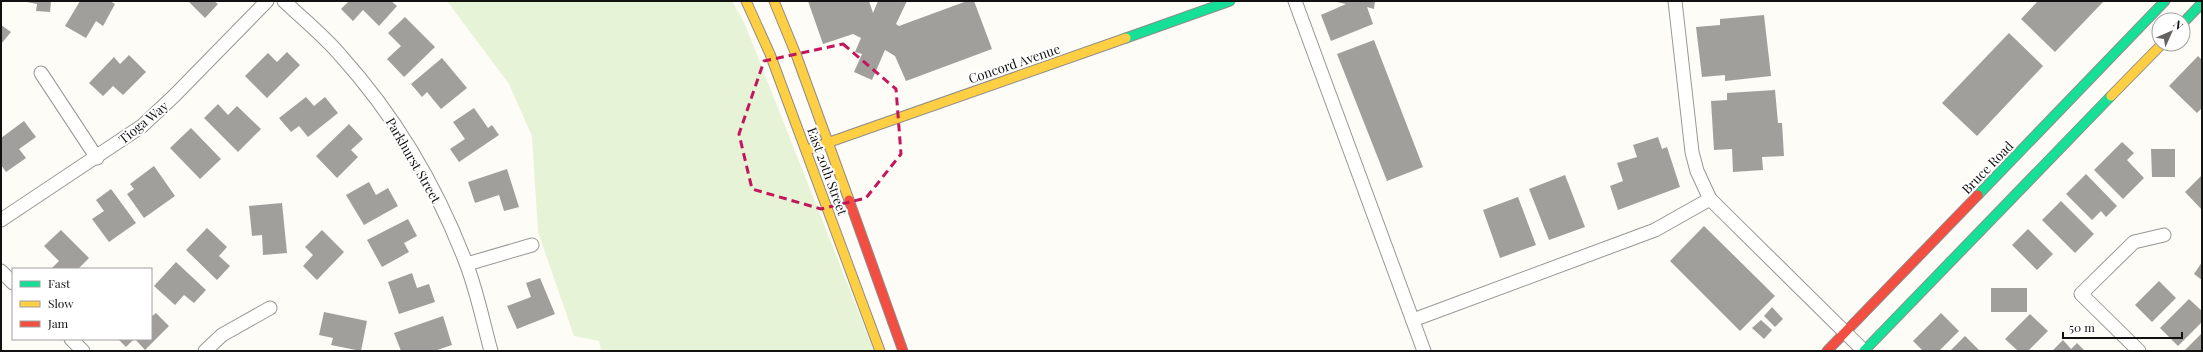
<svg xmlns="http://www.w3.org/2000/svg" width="2203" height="352" font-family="'Playfair Display',serif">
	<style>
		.green { fill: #e7f3d7 }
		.building { fill: #a19f9c }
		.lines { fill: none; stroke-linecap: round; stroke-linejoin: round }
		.street-casing { stroke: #979795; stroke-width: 15 }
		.fast-casing { stroke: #8e8d8b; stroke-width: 11 }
		.slow-casing { stroke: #8e8d8b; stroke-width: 11 }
		.jam-casing { stroke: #8e8d8b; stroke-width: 11 }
		.street { stroke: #fffffe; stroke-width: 13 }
		.fast { stroke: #16e098; stroke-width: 9 }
		.slow { stroke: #ffcf43; stroke-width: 9 }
		.jam { stroke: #f24e42; stroke-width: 9 }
		.marked { fill: none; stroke: #c2185b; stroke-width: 3; stroke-dasharray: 8 5; stroke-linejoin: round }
		.labels { text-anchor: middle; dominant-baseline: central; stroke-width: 4; stroke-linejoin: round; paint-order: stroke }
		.street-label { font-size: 13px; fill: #111; stroke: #fff }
	</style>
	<rect width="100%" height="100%" fill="#fdfcf7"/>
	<path class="green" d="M447,1h285l12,21 130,329h-273l-2,-10 -25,-5 -36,-104 -6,-96 -23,-52z"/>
	<g class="building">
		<path d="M22,1h29l-1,11 -14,-1 1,-7z"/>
		<path d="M80,1h30l5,3 -12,22 -7,-5 -10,17 -21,-12z"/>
		<path d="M188,1h26l4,3 -13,14z"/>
		<path d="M349,1h42l6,5 -18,20 -16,-16 -10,11 -12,-12z"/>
		<path d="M808,1h61l4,12 5,-12h29l-11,23 3,2 68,-25h7l18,48 -86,32 -11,-25 -10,-6 -13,30 -18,-8 8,-18 -7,-2 6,-14 -8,-4 -30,10z"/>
		<path d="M1332,1h43l-1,8 -7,-2 6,17 -42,17 -10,-26 25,-11z"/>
		<path d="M2038,1h66l-49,51 -34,-33z"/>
		<path d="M1764,15l7,61 -46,5v-6l-23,2 -6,-50 24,-2v-6z"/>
		<path d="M405,17l30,30 -31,30 -17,-18 14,-13 -13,-13z"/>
		<path d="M1,25l10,7 -10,12z"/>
		<path d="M2009,33l34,33 -66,70 -35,-33z"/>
		<path d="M1374,40l49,127 -36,14 -50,-127z"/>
		<path d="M287,52l13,13 -33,33 -22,-22 23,-23 9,9z"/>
		<path d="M129,55l17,17 -23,23 -10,-9 -10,10 -14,-13 25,-26 6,7z"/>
		<path d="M2198,56l4,4v48l-5,5 -28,-27z"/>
		<path d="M442,58l25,30 -26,21 -14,-17 -5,5 -11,-13z"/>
		<path d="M1775,90l3,33h4l2,33 -22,1 1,13 -30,2 -1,-23 -18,1 -3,-49 16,-1v-7z"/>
		<path d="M306,97l8,9 11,-9 13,16 -30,24 -9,-11 -8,6 -12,-14z"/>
		<path d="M218,104l10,11 9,-9 24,23 -23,23 -34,-34z"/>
		<path d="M474,108l14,20 4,-3 7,10 -40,27 -9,-13 15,-10 -12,-17z"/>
		<path d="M24,121l12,16 -17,12 7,9 -20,14 -5,-7v-27z"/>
		<path d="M349,124l14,15 -12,11 7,7 -21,21 -21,-22z"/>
		<path d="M191,128l30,31 -21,20 -30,-31z"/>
		<path d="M1658,137l4,12 5,-2 13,40 -62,23 -8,-24 13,-5 -6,-18 20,-6 -4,-12z"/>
		<path d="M2122,142l12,11 -7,7 17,18 -21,21 -29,-29z"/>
		<path d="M2151,149h24v28h-23z"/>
		<path d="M154,166l21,30 -31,22 -17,-24 7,-5 -4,-5z"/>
		<path d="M507,169l12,38 -15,4 -5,-16 -24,8 -7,-21z"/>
		<path d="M2086,174l31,32 -11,11 -5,-6 -9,9 -26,-26z"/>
		<path d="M1565,175l20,52 -36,13 -20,-51z"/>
		<path d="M2202,175v35l-17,-18z"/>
		<path d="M369,182l7,13 12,-7 10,18 -34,19 -18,-30z"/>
		<path d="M111,189l25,34 -27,19 -17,-23 12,-8 -8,-11z"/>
		<path d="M1518,197l18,48 -36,13 -17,-48z"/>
		<path d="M2061,201l33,33 -19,19 -33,-33z"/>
		<path d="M282,203l5,50 -24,2 -1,-20 -10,1 -3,-30z"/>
		<path d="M408,219l9,17 -13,7 5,9 -27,15 -15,-27z"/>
		<path d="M1704,226l71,70 -35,35 -70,-70z"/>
		<path d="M207,228l20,19 -8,9 11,10 -13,14 -31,-30z"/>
		<path d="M2028,229l25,25 -16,16 -25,-25z"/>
		<path d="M61,230l28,28 -11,11h-27l8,-8 -15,-15z"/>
		<path d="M322,230l22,22 -27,28 -14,-14 10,-11 -8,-8z"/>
		<path d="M176,262l30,28 -12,13 -10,-8 -9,10 -21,-19z"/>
		<path d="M2202,262v18l-8,-6z"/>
		<path d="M412,273l5,15 12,-4 6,18 -36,12 -11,-32z"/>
		<path d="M540,278l15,36 -38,15 -10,-23 24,-9 -5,-14z"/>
		<path d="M2159,281l17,17 -24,24 -17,-17z"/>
		<rect x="1991" y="288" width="36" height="24"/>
		<path d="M2189,299l13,12v11l-24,24 -18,-18z"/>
		<path d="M1772,307l11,12 -8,8 -11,-11z"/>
		<path d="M324,312l43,9 -6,30 -30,-6 2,-7 -14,-3z"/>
		<path d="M156,313l13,13 -24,24 -10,-11h16v-22z"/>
		<path d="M1941,313l18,18 -20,20h-16l-10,-10z"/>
		<path d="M2030,314l18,17 -20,20h-10l-13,-12z"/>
		<path d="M443,316l9,29 -18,6h-33l-7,-18z"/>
		<path d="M1761,320l11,10 -8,9 -12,-11z"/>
		<path d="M2202,333v18h-16l-1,-1z"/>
		<path d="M1965,336l15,15h-30z"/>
		<path d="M118,339h16l-8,8z"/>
		<path d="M2063,340l8,9 6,-6 8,8h-33z"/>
	</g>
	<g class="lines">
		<g class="street-casing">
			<g id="street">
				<path d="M284,1c19,18 40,35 57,55 55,61 96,131 125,207 11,28 17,59 25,88"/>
				<path d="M1295,1l129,350"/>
				<path d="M1675,1l17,151 5,19 13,28 154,152"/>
				<path d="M41,73l56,85"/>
				<path d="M1,220l141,-94 32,-30 93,-95"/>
				<path d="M467,264l65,-19"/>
				<path d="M1,271l12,12"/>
				<path d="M1413,320l242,-90 55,-31"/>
				<path d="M71,339l12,12"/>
				<path d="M205,351l17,-16 48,-27"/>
				<path d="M2139,351l-58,-57 53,-52 30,-7"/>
			</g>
		</g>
		<g class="fast-casing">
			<g id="fast">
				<path d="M2183,23l19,-20"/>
				<path d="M1126,38l104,-37"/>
				<path d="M1978,195l187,-194"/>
				<path d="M1864,351l247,-255"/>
			</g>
		</g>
		<g class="slow-casing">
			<g id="slow">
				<path d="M746,1l24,53 110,297"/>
				<path d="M774,1l23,56 52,143"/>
				<path d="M2111,96l51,-52"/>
				<path d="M807,150l319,-112"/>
			</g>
		</g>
		<g class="jam-casing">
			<g id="jam">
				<path d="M849,200l54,151"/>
				<path d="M1827,351l151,-156"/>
			</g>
		</g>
		<use href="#street" class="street"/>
		<use href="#fast" class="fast"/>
		<use href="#slow" class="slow"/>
		<use href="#jam" class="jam"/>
	</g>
	<path class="marked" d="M843,44l53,45 5,65 -35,44 -45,11 -69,-20 -13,-55 25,-73z"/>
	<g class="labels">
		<g class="street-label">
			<text transform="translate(1014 63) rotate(-19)">Concord Avenue</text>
			<text transform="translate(143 122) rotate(-39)">Tioga Way</text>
			<text transform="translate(414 160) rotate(60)">Parkhurst Street</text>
			<text transform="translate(1987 167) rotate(-46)">Bruce Road</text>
			<text transform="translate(828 171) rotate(70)">East 20th Street</text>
		</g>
	</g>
	<rect width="2203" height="352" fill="none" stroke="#111111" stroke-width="4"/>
	<rect x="12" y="268" width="140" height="72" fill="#ffffff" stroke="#a0a0a0"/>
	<rect x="20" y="281" width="20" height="6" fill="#16e098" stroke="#a0a0a0"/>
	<text x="48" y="288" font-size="12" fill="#111111">Fast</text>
	<rect x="20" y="301" width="20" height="6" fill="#ffcf43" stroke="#a0a0a0"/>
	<text x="48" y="308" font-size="12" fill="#111111">Slow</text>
	<rect x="20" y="321" width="20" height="6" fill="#f24e42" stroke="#a0a0a0"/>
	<text x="48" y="328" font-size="12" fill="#111111">Jam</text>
	<g transform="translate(2171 32) rotate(45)"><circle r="19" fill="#ffffff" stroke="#a0a0a0"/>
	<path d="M0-3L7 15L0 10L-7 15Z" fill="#646362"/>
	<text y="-6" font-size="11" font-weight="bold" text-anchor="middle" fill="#111111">N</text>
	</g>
	<path d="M2063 332v6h119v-6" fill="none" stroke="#111111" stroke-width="2"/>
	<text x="2069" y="332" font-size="12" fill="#111111" stroke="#ffffff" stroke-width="3" paint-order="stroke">50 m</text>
</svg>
